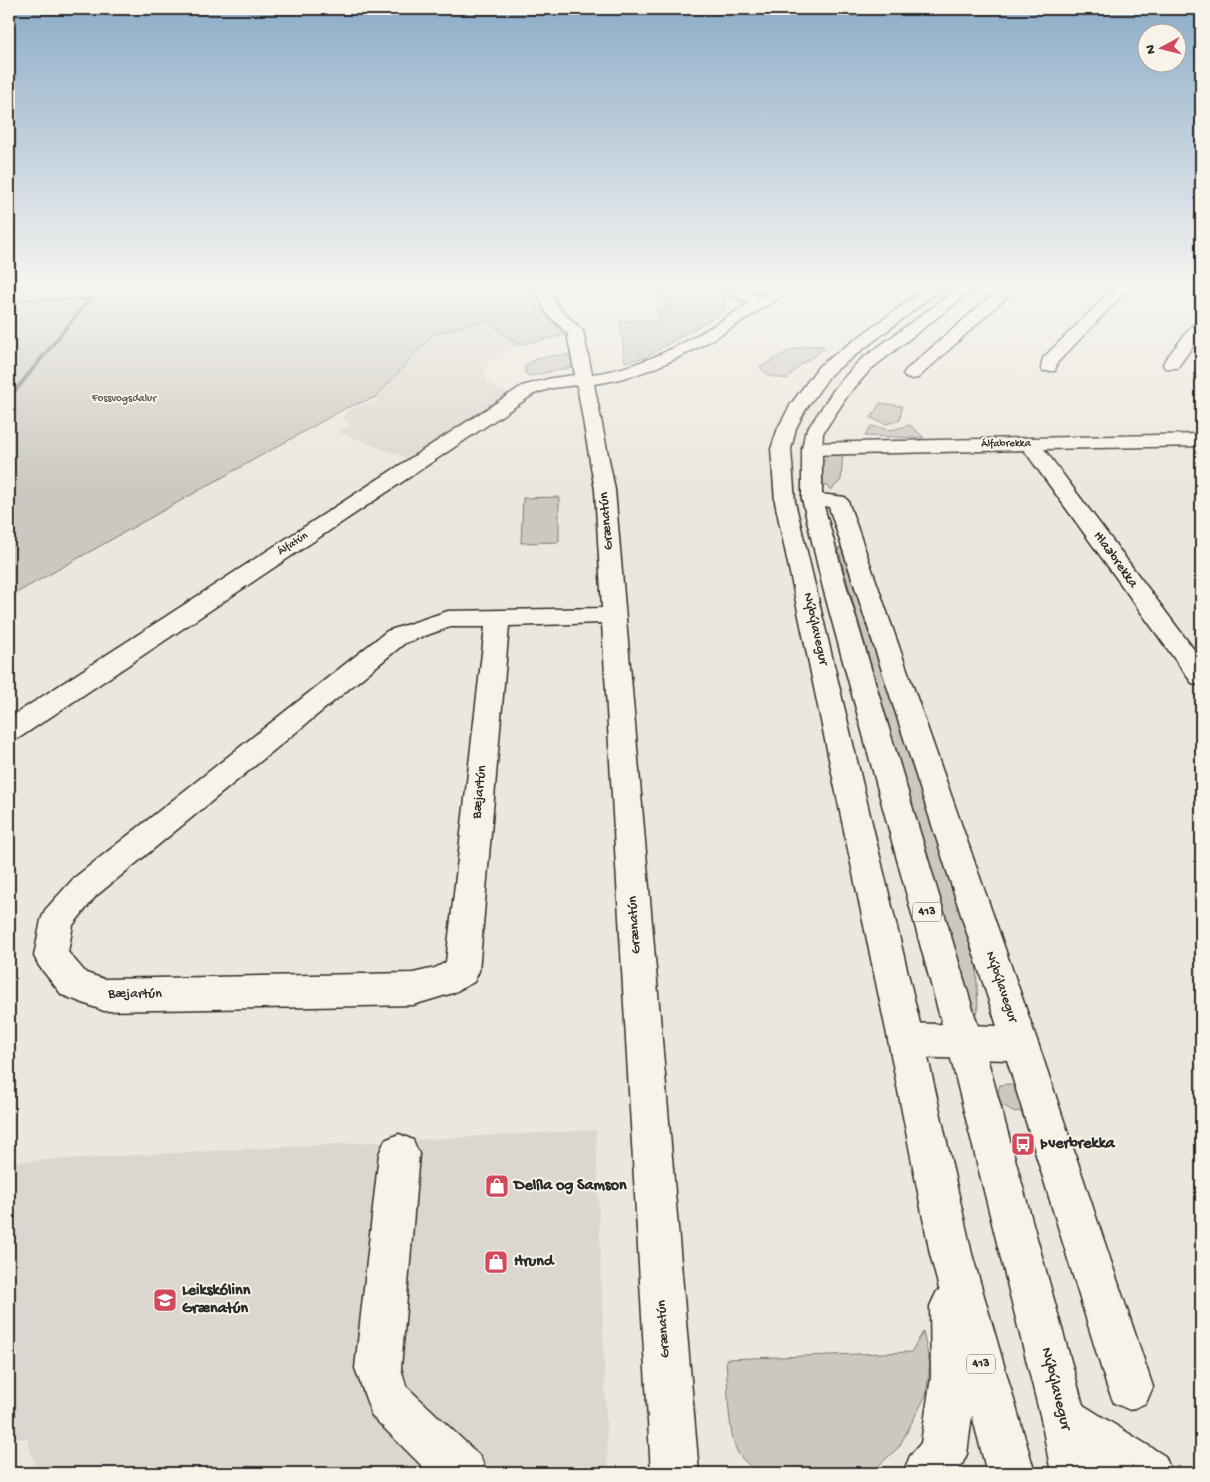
<svg xmlns="http://www.w3.org/2000/svg" width="1210" height="1482" font-family="'Gochi Hand',sans-serif">
	<style>
		.built { fill: #dbd7ce }
		.green { fill: #cbc8bf; stroke: #7b7a75 }
		.lines { fill: none; stroke-linecap: round; stroke-linejoin: round }
		.stream { fill: #72716c; fill-rule: evenodd }
		.minor-casing { stroke: #2b2b2b; stroke-width: 3 }
		.tertiary-casing { stroke: #2b2b2b; stroke-width: 3 }
		.primary-casing { stroke: #2b2b2b; stroke-width: 3 }
		.minor { fill: #f7f3e8; fill-rule: evenodd }
		.tertiary { fill: #f7f3e8; fill-rule: evenodd }
		.primary { fill: #f7f3e8; fill-rule: evenodd }
		.labels { text-anchor: middle; dominant-baseline: central; stroke-width: 4; stroke-linejoin: round; paint-order: stroke }
		.far-park-label { font-size: 11px; fill: #535250; stroke: #f7f3e8 }
		.far-street-label { font-size: 11px; fill: #2b2b2b; stroke: #f7f3e8 }
		.shield { fill: #f7f3e8; stroke: #686764; stroke-width: 1 }
		.shield-label { font-size: 12px; font-weight: bold; fill: #2b2b2b }
		.street-label { font-size: 14px; fill: #2b2b2b; stroke: #f7f3e8 }
		.near-poi-label { font-size: 16px; font-weight: bold; fill: #2b2b2b; stroke: #f7f3e8; text-anchor: start }
		.near-street-label { font-size: 16px; fill: #2b2b2b; stroke: #f7f3e8 }
	</style>
	<rect width="100%" height="100%" fill="#ebe7dd"/>
	<filter id="ink" filterUnits="userSpaceOnUse"><feTurbulence type="fractalNoise" baseFrequency=".02" numOctaves="2"/><feDisplacementMap in="SourceGraphic" scale="10" xChannelSelector="R" yChannelSelector="G"/><feConvolveMatrix kernelMatrix="1 2 1 2 8 2 1 2 1" color-interpolation-filters="sRGB"/></filter>
	<g filter="url(#ink)">
		<g class="built">
			<path d="M486,320l33,25 -22,10 -10,9 -3,6 3,13 22,10 -102,65 -69,-26 13,-7 -7,-7 3,-7 17,-7 13,-2 -1,-5 57,-64z"/>
			<path d="M596,1130l12,343h-571l-10,-35 -18,1v-277z"/>
		</g>
		<g class="green">
			<path d="M9,283h518l6,19 32,33 -46,10 -33,-25 -53,14 -57,63 -30,11 -337,189z"/>
			<path d="M659,283h60l6,16 -2,13 -77,45 -21,5 -5,-41 40,-1 -3,-10h9z"/>
			<path d="M807,346h16l2,2 -26,18 -12,13 -18,-3 -9,-9 31,-17z"/>
			<path d="M558,355h17v10l-2,2 -43,9 -5,-3v-7l10,-7z"/>
			<path d="M880,403l22,3 -2,14 -14,4 -15,-6z"/>
			<path d="M910,425l14,13 -59,-2 6,-10 20,4z"/>
			<path d="M843,452l-2,28 -10,10 -8,-6 -1,-21 6,-7z"/>
			<path d="M559,497v45l-38,1 2,-45z"/>
			<path d="M838,548h3l135,411 2,52 -3,3 -4,-3 -13,-35z"/>
			<path d="M1009,1084l8,3 25,59 -8,4 -6,-13 5,-2 -13,-24 -7,1 -8,-6h-9v-8l4,-13z"/>
			<path d="M923,1332l7,32 -4,31 -27,52 -23,21 -15,5h-100c-8,-4 -18,-12 -23,-20 -11,-22 -10,-69 -12,-94l185,-7z"/>
		</g>
		<g class="lines">
			<path class="stream" d="M90,298l9,1 -8,1 -80,99 -2,1v-5l77,-94h-77v-2z"/>
			<g class="minor-casing">
				<g id="minor">
					<path d="M532,283h14l13,25 24,23 9,43c57,-7 110,-40 157,-71l-27,-12 -4,-8h14l1,2 27,12 21,-14h17c-7,10 -24,18 -34,24 -51,34 -108,69 -170,77l21,106 84,983h-48l-49,-850 -93,3 -30,345 -5,11 -21,11 -40,12 -309,6 -42,-16 -23,-29 -5,-10 7,-36 4,-10 29,-32 313,-247 61,-20 154,-3 -7,-118 -18,-105 -25,3 -18,6 -515,344 -10,3v-23l513,-332 30,-8 23,-3 -8,-42 -20,-19zM450,627h35l-39,335 -11,6 -22,5 -309,6 -18,-6 -18,-21 5,-27 23,-29 309,-253z"/>
					<path d="M1006,283h16l-104,95 -6,1 -6,-1 -3,-4 3,-4z"/>
					<path d="M1119,283h15l-77,80 -2,8h-12l-2,-4 2,-9z"/>
					<path d="M1201,320v15l-24,33h-12l-2,-4 2,-4 30,-38z"/>
					<path d="M1201,434v12l-157,3 157,210v27l-9,-3 -168,-233 -212,5 -7,-2 -3,-4 3,-4 7,-2z"/>
					<path d="M812,493l33,4 3,4 190,542 115,344 -7,16 -16,7 -16,-7 -7,-16 -100,-327 -101,-3 -13,-5 -5,-12 5,-12 13,-5 91,3 -168,-519 -24,-4 -3,-4 3,-4z"/>
					<path d="M399,1134l14,6 6,14 -18,214 5,18 74,70 7,17h-58l-57,-57 -17,-48 24,-214 6,-14z"/>
					<path d="M952,1284l15,7 7,15 3,71 -10,77 -9,19h-55l7,-17 11,-13 10,-66 -1,-71 7,-15z"/>
				</g>
			</g>
			<g class="tertiary-casing">
				<path id="tertiary" d="M1064,1396l16,7 85,53 7,17h-67l-57,-38 -7,-16 7,-16z"/>
			</g>
			<g class="primary-casing">
				<g id="primary">
					<path d="M933,283h16l-118,91 -25,35 -10,19 -5,21 4,53 129,538 48,214 63,219h-48l-57,-219 -42,-214 -113,-538 -4,-53 7,-21 13,-24 28,-38z"/>
					<path d="M965,283h16l-110,86 -23,26 -25,38 -1,16v50l25,89 136,455 104,376 12,54h-48l-10,-54 -94,-376 -124,-455 -21,-89v-50l3,-16 30,-45 24,-27z"/>
				</g>
			</g>
			<use href="#minor" class="minor"/>
			<use href="#tertiary" class="tertiary"/>
			<use href="#primary" class="primary"/>
		</g>
	</g>
	<linearGradient id="sky" x2="0" y2="1"><stop stop-color="#8cacc8"/><stop offset="0.58" stop-color="#f6f4f0"/><stop offset="1" stop-color="#f6f4f0" stop-opacity="0"/></linearGradient>
	<rect width="1210" height="491" fill="url(#sky)"/>
	<defs>
		<g id="bus-square" transform="scale(1.25)"><rect x="-9" y="-9" width="18" height="18" rx="4" fill="#d1495b" stroke="#f7f3e8"/><path d="M-5-6H5V4H4V6H2V4H-2V6H-4V4H-5ZM-3.5-4V0h7V-4ZM-3.5 1.2v1.5H-2V1.2ZM2 1.2v1.5H3.5V1.2Z" fill="#fff"/></g>
		<g id="shop-square" transform="scale(1.25)"><rect x="-9" y="-9" width="18" height="18" rx="4" fill="#d1495b" stroke="#f7f3e8"/><path d="M-5-2.5h2.3a2.7 3.5 0 0 1 5.4 0H5L5.5 6h-11ZM-1.5-2.5h3a1.5 2.3 0 0 0-3 0Z" fill="#fff"/></g>
		<g id="school-square" transform="scale(1.25)"><rect x="-9" y="-9" width="18" height="18" rx="4" fill="#d1495b" stroke="#f7f3e8"/><path d="M0-5L7-2L0 1L-7-2ZM-4 1L0 2.5L4 1V4Q0 6-4 4Z" fill="#fff"/></g>
	</defs>
	<g fill-rule="evenodd">
		<use href="#bus-square" x="1023" y="1144"/>
		<use href="#shop-square" x="497" y="1186"/>
		<use href="#shop-square" x="496" y="1262"/>
		<use href="#school-square" x="165" y="1300"/>
	</g>
	<g class="labels">
		<g class="far-park-label">
			<text x="124" y="399">Fossvogsdalur</text>
		</g>
		<g class="far-street-label">
			<text transform="translate(1006 444) rotate(-1)">Álfabrekka</text>
			<text transform="translate(293 544) rotate(-33)">Álfatún</text>
		</g>
		<g class="shield">
			<rect x="913" y="902.5" width="28" height="19" rx="4"/>
			<rect x="967" y="1354.5" width="28" height="19" rx="4"/>
		</g>
		<g class="shield-label">
			<text x="927" y="912">413</text>
			<text x="981" y="1364">413</text>
		</g>
		<g class="street-label">
			<text transform="translate(607 521) rotate(-95)">Grænatún</text>
			<text transform="translate(1115 560) rotate(54)">Hlaðbrekka</text>
			<text transform="translate(815 629) rotate(77)">Nýbýlavegur</text>
			<text transform="translate(480 792) rotate(-84)">Bæjartún</text>
			<text transform="translate(635 925) rotate(-94)">Grænatún</text>
			<text transform="translate(1001 987) rotate(71)">Nýbýlavegur</text>
			<text x="135" y="994">Bæjartún</text>
			<text transform="translate(664 1329) rotate(-94)">Grænatún</text>
		</g>
		<g class="near-poi-label">
			<text x="1040" y="1144">Þverbrekka</text>
			<text x="514" y="1186">Delíla og Samson</text>
			<text x="514" y="1262">Hrund</text>
			<text x="182" y="1291">Leikskólinn<tspan x="182" dy="18">Grænatún</tspan></text>
		</g>
		<g class="near-street-label">
			<text transform="translate(1055 1389) rotate(76)">Nýbýlavegur</text>
		</g>
	</g>
	<rect width="1210" height="1482" fill="none" stroke="#f7f3e8" stroke-width="30"/>
	<rect x="15" y="15" width="1180" height="1452" fill="none" stroke="#2b2b2b" stroke-width="2" filter="url(#ink)"/>
	<g transform="translate(1162 48) rotate(263)"><circle r="24" fill="#f7f3e8" stroke="#a5a39c"/>
	<path d="M0-4L9 19L0 12L-9 19Z" fill="#d1495b"/>
	<text y="-8" font-size="14" font-weight="bold" text-anchor="middle" fill="#2b2b2b">N</text>
	</g>
</svg>
